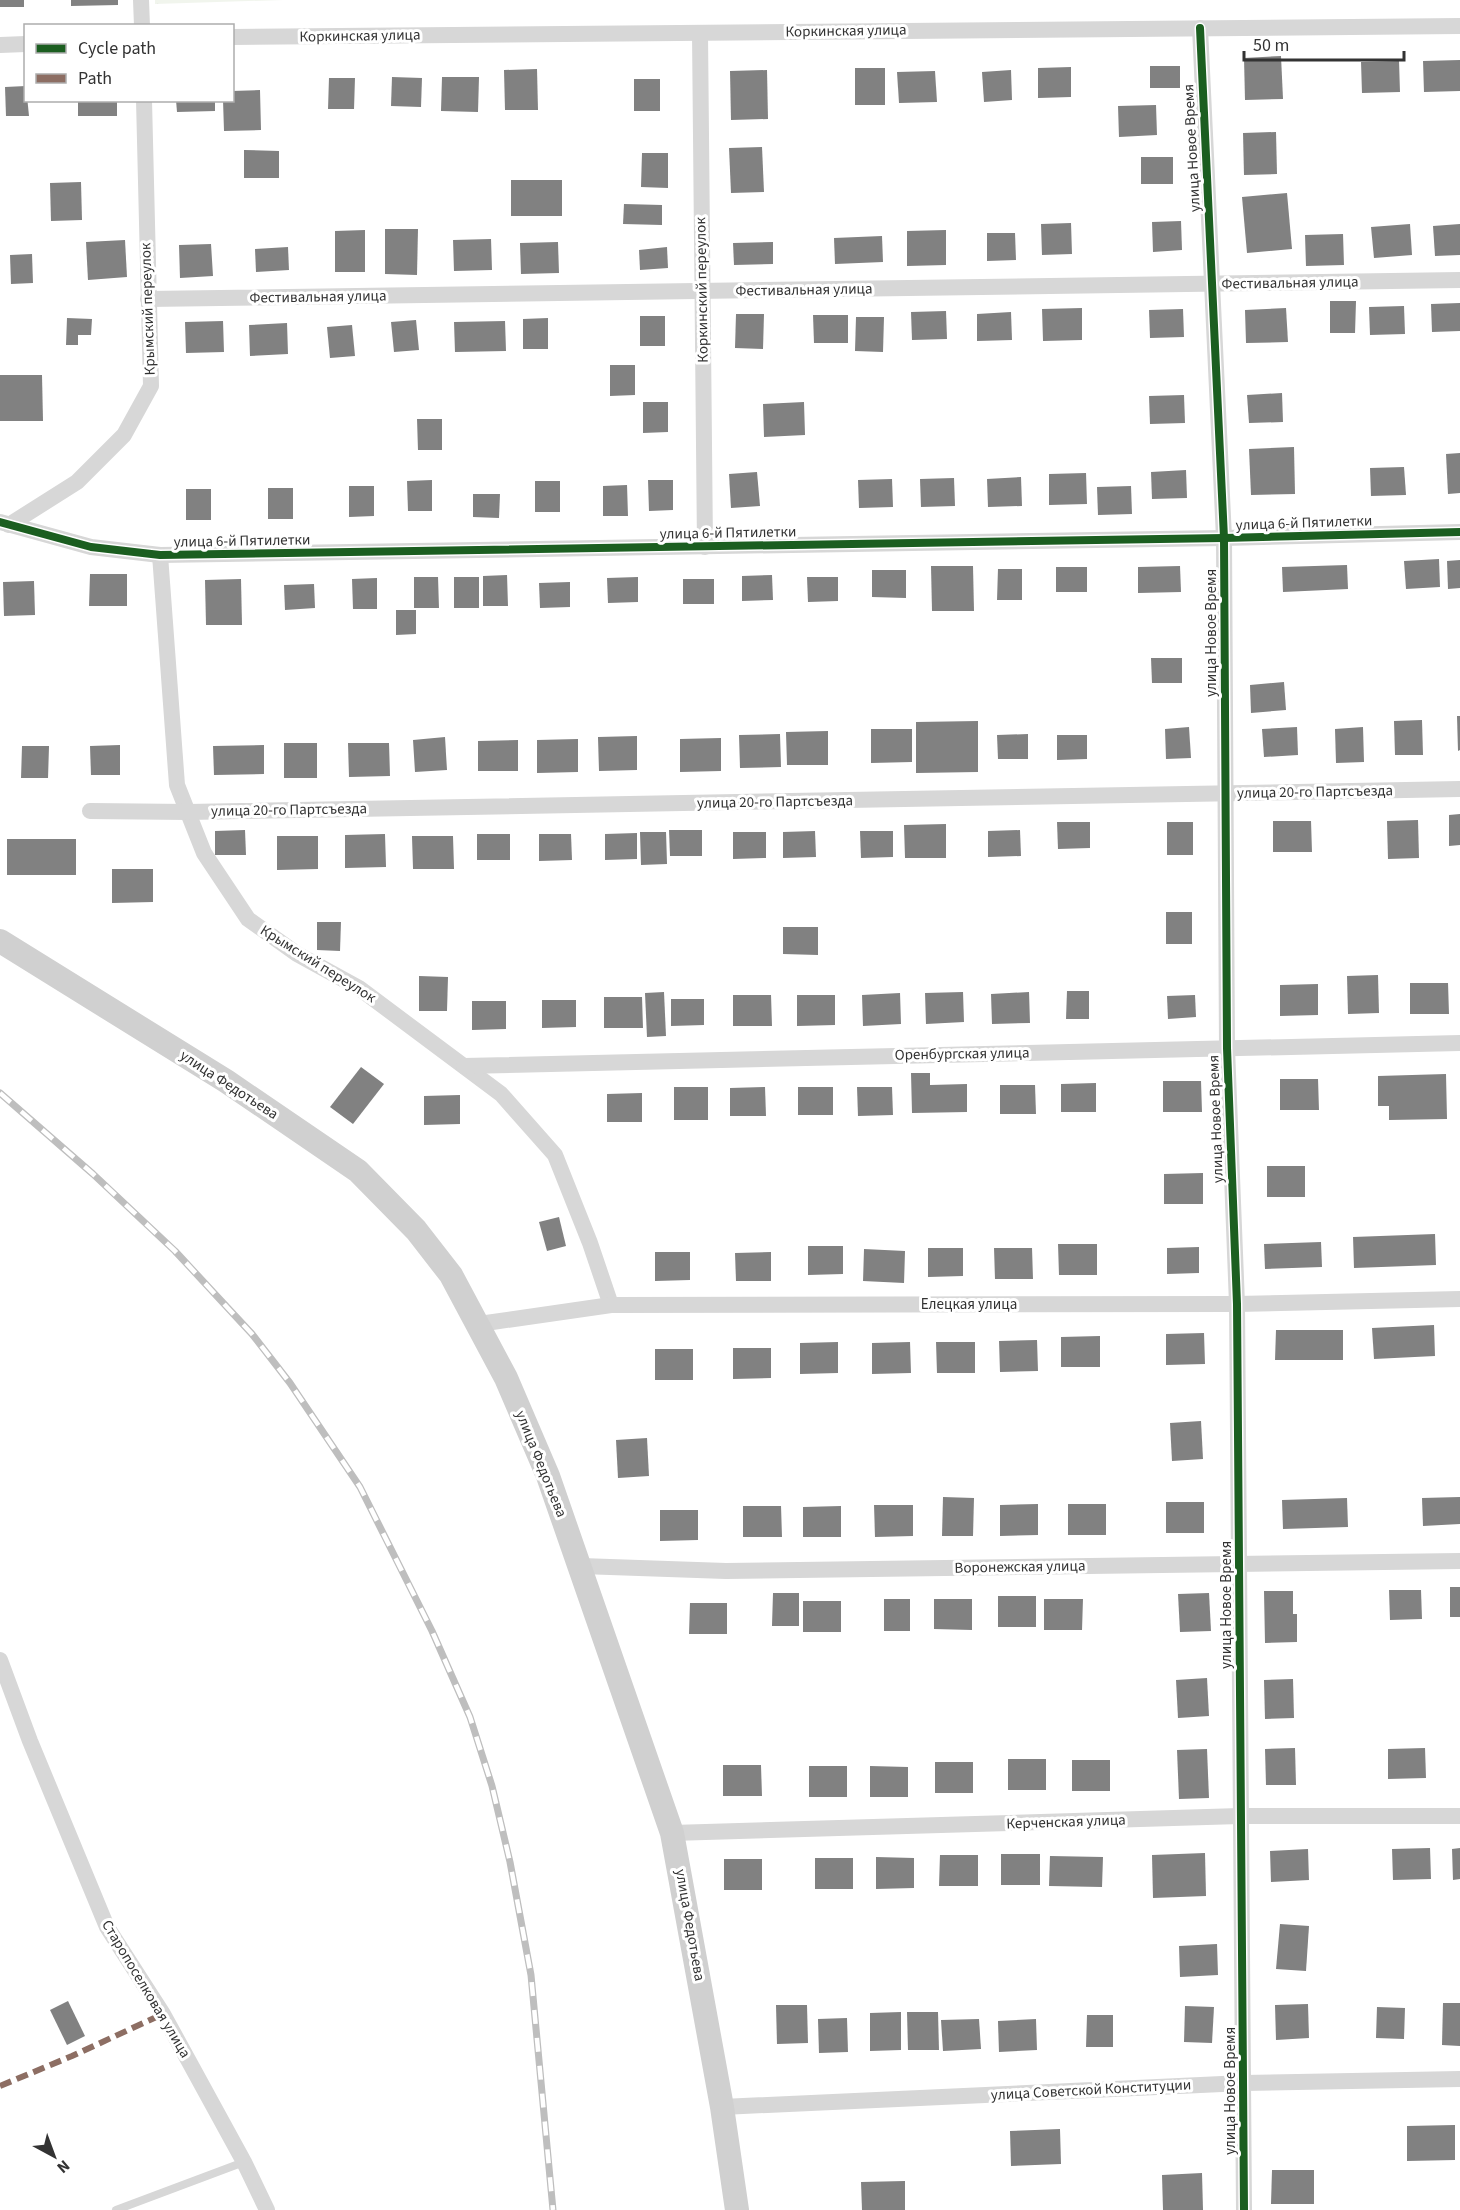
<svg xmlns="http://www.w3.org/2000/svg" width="1460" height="2210" font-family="'Source Sans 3',sans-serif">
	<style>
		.forest { fill: url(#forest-crowns) }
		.building { fill: #818181 }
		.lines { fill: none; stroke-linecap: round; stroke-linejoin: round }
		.lane { stroke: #d7d7d7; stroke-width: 8 }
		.street { stroke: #d7d7d7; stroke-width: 16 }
		.secondary { stroke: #d0d0d0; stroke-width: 24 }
		.rail-casing { stroke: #bebebe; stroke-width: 7 }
		.rail { stroke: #fff; stroke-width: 4.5; stroke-dasharray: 14; stroke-linecap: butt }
		.quiet { stroke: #8d6e63; stroke-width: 6; stroke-dasharray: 12 6; stroke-linecap: butt }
		.cycleway-casing { stroke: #fff; stroke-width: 11 }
		.cycleway { stroke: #1b5e20; stroke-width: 8 }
		.labels { text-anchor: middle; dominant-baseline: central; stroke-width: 6; stroke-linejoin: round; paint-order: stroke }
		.street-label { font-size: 15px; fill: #333; stroke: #fff }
	</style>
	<defs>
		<pattern id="forest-crowns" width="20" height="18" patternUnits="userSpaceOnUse" patternTransform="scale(1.5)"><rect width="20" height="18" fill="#f1f5ed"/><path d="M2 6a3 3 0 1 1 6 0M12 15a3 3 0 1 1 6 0" fill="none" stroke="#cfd2cc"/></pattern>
	</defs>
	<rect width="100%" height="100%" fill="#fff"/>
	<path class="forest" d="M155,0h128l-128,4z"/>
	<g class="building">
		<rect x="0" y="0" width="24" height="7"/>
		<path d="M71,0h47v5l-47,1z"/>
		<path d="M1281,56l2,43 -38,1 -1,-42z"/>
		<path d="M1460,60v31l-36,1 -1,-31z"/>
		<path d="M1399,61l1,31 -38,1 -1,-31z"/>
		<rect x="1150" y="66" width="30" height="22"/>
		<path d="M1071,67v30l-33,1v-30z"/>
		<rect x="855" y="68" width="30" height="37"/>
		<path d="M537,69l1,41h-33l-1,-40z"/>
		<path d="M767,70l1,49 -37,1 -1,-49z"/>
		<path d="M1011,70l1,30 -28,2 -2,-30z"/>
		<path d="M935,71l2,31 -38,1 -2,-31z"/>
		<path d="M392,77l30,1 -1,29 -30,-1z"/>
		<path d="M442,77h37l-1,35 -37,-1z"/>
		<path d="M329,78h26l-1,31h-26z"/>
		<rect x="634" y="79" width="26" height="32"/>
		<path d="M26,86l3,30h-23l-1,-29z"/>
		<path d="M260,90l1,40 -37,1 -1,-31h9v-9z"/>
		<rect x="78" y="100" width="39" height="16"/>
		<path d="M176,100h39v11l-38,1z"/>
		<path d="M1156,105l1,30 -38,2 -1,-31z"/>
		<path d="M1276,132l1,42 -33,1 -1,-42z"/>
		<path d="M762,147l2,45 -33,1 -2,-45z"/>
		<path d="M244,150l35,1v27h-35z"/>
		<path d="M642,153h26v35l-27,-1z"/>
		<rect x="1141" y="157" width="32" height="27"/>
		<rect x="511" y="180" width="51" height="36"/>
		<path d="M81,182l1,38 -31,1 -1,-38z"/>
		<path d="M1287,193l5,56 -45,4 -5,-56z"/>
		<path d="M624,204l38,1v20l-39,-1z"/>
		<path d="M1181,221l1,29 -29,2 -1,-30z"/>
		<path d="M1071,223l1,31 -30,1 -1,-31z"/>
		<path d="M1410,224l2,31 -38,3 -3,-31z"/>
		<path d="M1460,224v31l-25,1 -2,-30z"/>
		<path d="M385,229h33l-1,46 -32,-1z"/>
		<path d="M365,230v42h-30v-41z"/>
		<path d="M946,230v35l-39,1v-35z"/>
		<path d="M987,233h28l1,27 -29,1z"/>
		<path d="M1343,234l1,31 -38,1 -1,-31z"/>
		<path d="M882,236l1,26 -48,2 -1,-26z"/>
		<path d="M491,239l1,31 -38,1 -1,-31z"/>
		<path d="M125,240l2,37 -39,3 -2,-38z"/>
		<path d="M558,242l1,31 -38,1 -1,-31z"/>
		<path d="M773,242v22l-39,1 -1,-22z"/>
		<path d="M211,244l2,32 -33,2 -1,-33z"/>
		<path d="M288,247l1,23 -33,2 -1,-23z"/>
		<path d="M667,247l1,21 -28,2 -1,-20z"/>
		<path d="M32,254l1,29 -22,1 -1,-29z"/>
		<path d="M1330,301h26l-1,32h-25z"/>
		<path d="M1460,303v28l-28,1 -1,-28z"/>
		<path d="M1404,306l1,28 -35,1 -1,-28z"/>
		<path d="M1082,308v32l-39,1 -1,-32z"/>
		<path d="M1286,308l2,34 -42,1 -1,-33z"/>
		<path d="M1183,309l1,28 -34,1 -1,-28z"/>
		<path d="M946,311l1,28 -35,1 -1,-28z"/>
		<path d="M1011,312l1,28 -35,1v-27z"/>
		<path d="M736,314h28l-1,35 -28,-1z"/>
		<path d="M813,315h35v28h-34z"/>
		<rect x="640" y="316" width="25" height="30"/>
		<path d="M856,317h28l-1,35 -28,-1z"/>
		<path d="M67,318l25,1 -1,16h-13v10h-12z"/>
		<path d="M548,318v31h-25v-30z"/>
		<path d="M416,320l3,30 -25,2 -3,-30z"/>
		<path d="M223,321l1,31 -38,1 -1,-31z"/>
		<path d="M505,321l1,30 -51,1 -1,-30z"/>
		<path d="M287,323l1,31 -38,2 -1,-31z"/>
		<path d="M352,325l3,31 -25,2 -3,-31z"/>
		<path d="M610,365h25v30l-25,1z"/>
		<path d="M0,375h42l1,46h-43z"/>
		<path d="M1282,393l1,29 -34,1 -2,-28z"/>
		<path d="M1184,395l1,28 -35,1 -1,-28z"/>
		<path d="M643,402h25v30l-25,1z"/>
		<path d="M804,402l1,33 -41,2 -1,-33z"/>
		<path d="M417,419h25v31h-24z"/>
		<path d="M1294,447l1,47 -44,1 -2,-46z"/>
		<path d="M1460,453v40l-12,1 -2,-40z"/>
		<path d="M1404,467l2,28 -35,1 -1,-28z"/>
		<path d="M1186,470l1,28 -35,1 -1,-27z"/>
		<path d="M757,472l3,34 -29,2 -2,-34z"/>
		<path d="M1086,473l1,31 -38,1v-31z"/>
		<path d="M1021,477l1,29 -34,1 -1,-28z"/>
		<path d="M954,478l1,28 -34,1 -1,-28z"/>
		<path d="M892,479l1,28 -34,1 -1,-28z"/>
		<path d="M432,480v31h-24l-1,-30z"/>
		<path d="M648,480h25v30l-24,1z"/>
		<rect x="535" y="481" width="25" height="31"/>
		<path d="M627,485l1,31h-25v-30z"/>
		<path d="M349,486h25v30l-25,1z"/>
		<path d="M1131,486l1,28 -34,1 -1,-28z"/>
		<rect x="268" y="488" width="25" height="31"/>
		<rect x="186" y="489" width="25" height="31"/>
		<path d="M473,494h27l-1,24 -26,-1z"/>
		<path d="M1439,559l1,28 -34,2 -2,-28z"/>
		<path d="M1460,560v28l-12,1 -1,-28z"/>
		<path d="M1347,565l1,24 -65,3 -1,-25z"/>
		<path d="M931,566h42l1,45h-42z"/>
		<path d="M1180,566l1,26 -43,1v-26z"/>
		<rect x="1056" y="567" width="31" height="25"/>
		<path d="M998,569h24v31h-25z"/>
		<path d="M872,570h34v28l-34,-1z"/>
		<path d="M90,574h37v32h-38z"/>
		<path d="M507,575l1,31h-25v-30z"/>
		<path d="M772,575l1,25 -31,1v-25z"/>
		<path d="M414,577h24l1,31h-25z"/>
		<rect x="454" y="577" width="25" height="31"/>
		<path d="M638,577v25l-30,1 -1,-25z"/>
		<path d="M807,577h31v24l-30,1z"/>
		<path d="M377,578v31h-24l-1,-30z"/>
		<path d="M241,579l1,46h-36l-1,-45z"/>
		<rect x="683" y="579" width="31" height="25"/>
		<path d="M34,581l1,34 -31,1 -1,-34z"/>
		<path d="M570,582v25l-30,1 -1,-25z"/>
		<path d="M314,584l1,24 -30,2 -1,-25z"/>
		<path d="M396,610h20v24l-20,1z"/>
		<path d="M1151,658h31v25h-30z"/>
		<path d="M1284,682l2,28 -35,3 -1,-28z"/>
		<path d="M1457,716h3v34l-2,1z"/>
		<path d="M1422,720l1,35h-28l-1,-34z"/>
		<path d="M978,721v51l-62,1v-51z"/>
		<path d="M1189,727l2,31 -25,1 -1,-30z"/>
		<path d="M1297,727l1,28 -34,2 -2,-28z"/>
		<path d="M1363,727l1,35 -28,1 -1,-34z"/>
		<path d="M871,729h41v33l-41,1z"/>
		<path d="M828,731v34h-41l-1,-33z"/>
		<path d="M780,734l1,33 -41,1 -1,-33z"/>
		<path d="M1028,734v25h-30l-1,-24z"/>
		<path d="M1057,735h30v24l-30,1z"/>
		<path d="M637,736v34l-38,1 -1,-34z"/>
		<path d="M445,737l2,33 -32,2 -2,-32z"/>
		<path d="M721,738v33l-41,1v-33z"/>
		<path d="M578,739v33l-41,1v-33z"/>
		<path d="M518,740v31h-40v-30z"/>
		<rect x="284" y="743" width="33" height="35"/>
		<path d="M348,743h41l1,33 -41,1z"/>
		<path d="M120,745v30h-29l-1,-29z"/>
		<path d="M264,745v29l-50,1 -1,-29z"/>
		<path d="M22,746h27l-1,32h-27z"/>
		<path d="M1460,814v31l-11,1v-31z"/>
		<path d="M1418,820l1,38 -31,1 -1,-38z"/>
		<path d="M1273,821h38l1,31h-39z"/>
		<path d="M1057,822h33v26l-32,1z"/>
		<rect x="1167" y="822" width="26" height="33"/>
		<path d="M946,824v34h-41l-1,-33z"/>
		<path d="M245,830l1,25h-31v-24z"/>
		<path d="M669,830h33v26h-32z"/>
		<path d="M1020,830l1,26 -33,1v-26z"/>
		<path d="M815,831l1,26 -33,1v-26z"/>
		<path d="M860,831h33v26l-32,1z"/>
		<path d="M640,832h26l1,32 -26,1z"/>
		<path d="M733,832h33v26l-33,1z"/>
		<path d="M637,833v26l-32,1v-26z"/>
		<path d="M385,834l1,33 -41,1v-33z"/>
		<rect x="477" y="834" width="33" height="26"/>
		<path d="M539,834h32l1,26 -33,1z"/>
		<path d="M277,836h41v33l-41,1z"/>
		<path d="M412,836h41l1,33h-41z"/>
		<rect x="7" y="839" width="69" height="36"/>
		<path d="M112,869h41v33l-41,1z"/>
		<rect x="1166" y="912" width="26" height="32"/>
		<path d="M317,922h24l-1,29 -23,-1z"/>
		<path d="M783,927h35v28l-35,-1z"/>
		<path d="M1378,975l1,38 -31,1 -1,-38z"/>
		<path d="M419,976l29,1 -1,34h-28z"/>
		<path d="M1410,983h38l1,31h-39z"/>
		<path d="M1318,984v31l-38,1v-31z"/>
		<path d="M1067,991h22v28h-23z"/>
		<path d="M664,992l2,44 -19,1 -2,-44z"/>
		<path d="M963,992l1,30 -38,2 -1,-31z"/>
		<path d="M1029,992l1,31 -38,1 -1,-30z"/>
		<path d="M900,993l1,31 -38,2 -1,-31z"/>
		<path d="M733,995h38l1,31h-39z"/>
		<path d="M797,995h38v30l-38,1z"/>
		<path d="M1195,995l1,22 -28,2 -1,-23z"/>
		<path d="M604,997h38l1,31h-39z"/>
		<path d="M671,999h33v26l-33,1z"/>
		<path d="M542,1000h34v27l-34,1z"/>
		<path d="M472,1001h34v28l-34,1z"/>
		<path d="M361,1067l23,17 -31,40 -23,-17z"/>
		<path d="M911,1073h19v12l37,-1v28l-55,1z"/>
		<path d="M1446,1074l1,45 -58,1v-14h-11v-30z"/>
		<path d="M1280,1079h38l1,31h-39z"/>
		<path d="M1163,1081h38l1,31h-39z"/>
		<path d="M1096,1083v29h-35v-28z"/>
		<path d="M1000,1085h35l1,29h-36z"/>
		<rect x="674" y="1087" width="34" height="33"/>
		<path d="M765,1087l1,29h-36v-28z"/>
		<rect x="798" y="1087" width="35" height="28"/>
		<path d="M857,1087h35l1,28 -35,1z"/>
		<path d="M642,1093v29h-35v-28z"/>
		<path d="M460,1095v29l-36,1v-29z"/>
		<rect x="1267" y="1166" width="38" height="31"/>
		<path d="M1203,1173v31h-39v-30z"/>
		<path d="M559,1217l7,29 -19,5 -8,-29z"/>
		<path d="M1435,1234l1,31 -82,3 -1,-31z"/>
		<path d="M1321,1242l1,25 -57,2 -1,-25z"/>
		<path d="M1058,1244h39v31h-38z"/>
		<path d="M808,1246h35v28l-35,1z"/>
		<path d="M1199,1247v26l-32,1v-26z"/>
		<path d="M928,1248h35v28l-35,1z"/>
		<path d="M994,1248h38l1,31h-38z"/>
		<path d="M864,1249l41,2 -1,32 -41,-2z"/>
		<path d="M655,1252h35v28l-35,1z"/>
		<path d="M771,1252v29h-35l-1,-28z"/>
		<path d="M1434,1325l1,31 -61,3 -2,-31z"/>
		<path d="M1276,1330h67v30h-68z"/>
		<path d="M1204,1333l1,31 -39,1v-31z"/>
		<path d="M1100,1336v31h-39v-30z"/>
		<path d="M1037,1340l1,31 -38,1 -1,-31z"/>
		<path d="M838,1342v31l-38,1v-31z"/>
		<path d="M910,1342l1,31 -39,1v-31z"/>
		<path d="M936,1342h39v31h-38z"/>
		<path d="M733,1348h38v30l-38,1z"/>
		<rect x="655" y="1349" width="38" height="31"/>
		<path d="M1201,1421l2,38 -31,2 -2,-38z"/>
		<path d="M647,1438l2,38 -31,2 -2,-38z"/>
		<path d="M943,1497l31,1 -1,38h-31z"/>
		<path d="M1460,1497v27l-37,2 -1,-28z"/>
		<path d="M1347,1498l1,29 -65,2 -1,-29z"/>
		<rect x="1166" y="1502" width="38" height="31"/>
		<path d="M1038,1504v31l-38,1v-31z"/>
		<rect x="1068" y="1504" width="38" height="31"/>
		<path d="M874,1505h39v31l-38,1z"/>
		<path d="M743,1506h38l1,31h-39z"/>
		<path d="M841,1506v31h-38v-30z"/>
		<path d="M660,1510h38v30l-38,1z"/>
		<rect x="1450" y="1587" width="10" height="30"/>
		<path d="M1389,1590h32l1,29 -32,1z"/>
		<path d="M1264,1591h29v23h4v28l-32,1z"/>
		<path d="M773,1593h26v33h-27z"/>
		<path d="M1209,1593l2,38 -31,1 -2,-38z"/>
		<rect x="998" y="1596" width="38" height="31"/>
		<rect x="884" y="1599" width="26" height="32"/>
		<path d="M934,1599h38v31l-38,-1z"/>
		<path d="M1044,1599h39l-1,31h-38z"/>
		<rect x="803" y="1601" width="38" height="31"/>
		<path d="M690,1603h37v31h-38z"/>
		<path d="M1207,1678l2,38 -31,2 -2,-38z"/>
		<path d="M1293,1679l1,39 -29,1 -1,-39z"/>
		<path d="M1295,1748l1,37h-30l-1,-36z"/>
		<path d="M1425,1748l1,30 -38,1v-30z"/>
		<path d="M1207,1749l2,49 -30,1 -2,-49z"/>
		<rect x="1008" y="1759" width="38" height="31"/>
		<rect x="1072" y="1760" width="38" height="31"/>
		<rect x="935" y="1762" width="38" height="31"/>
		<path d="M723,1765h38l1,31h-39z"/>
		<rect x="809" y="1766" width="38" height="31"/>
		<path d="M870,1766l38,1v30h-38z"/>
		<path d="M1430,1848l1,31 -38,1 -1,-31z"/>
		<path d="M1460,1848v31l-7,1 -1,-31z"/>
		<path d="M1308,1849l1,31 -38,2 -1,-31z"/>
		<path d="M1205,1853l1,43 -53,2 -1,-43z"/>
		<rect x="1001" y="1854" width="39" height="31"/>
		<path d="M940,1855h38v31h-39z"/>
		<path d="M1050,1856l53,1 -1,30 -53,-1z"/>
		<path d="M876,1857l38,1v30l-38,1z"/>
		<rect x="815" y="1858" width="38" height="31"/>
		<rect x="724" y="1859" width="38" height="31"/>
		<path d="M1280,1924l29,2 -3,45 -30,-2z"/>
		<path d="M1217,1944l1,31 -38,2 -1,-31z"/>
		<path d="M68,2001l17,35 -18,9 -17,-35z"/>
		<path d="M1443,2003h17v43l-18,-1z"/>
		<path d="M1308,2004l1,34 -33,2 -1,-35z"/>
		<path d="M776,2005h31l1,38 -31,1z"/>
		<path d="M1185,2006l29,1 -2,36 -28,-1z"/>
		<path d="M1377,2007l28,1 -1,31 -28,-1z"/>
		<path d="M901,2012v38l-31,1v-38z"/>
		<path d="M907,2012h31l1,38h-31z"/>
		<path d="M1087,2015h26v32h-27z"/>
		<path d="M847,2018l1,34 -29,1 -1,-34z"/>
		<path d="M979,2019l2,30 -38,2 -2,-31z"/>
		<path d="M1036,2019l1,31 -38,2 -1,-31z"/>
		<path d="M1455,2125v35l-48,1v-35z"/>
		<path d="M1060,2129l1,35 -50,2 -1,-35z"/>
		<path d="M1272,2170h42v34h-43z"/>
		<path d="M1202,2173l1,37h-40l-1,-35z"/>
		<path d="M905,2181v29h-43l-1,-28z"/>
	</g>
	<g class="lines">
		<path class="lane" d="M116,2210l128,-48"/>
		<g class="street">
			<path d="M141,0l1,26"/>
			<path d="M1200,28l24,510 3,510 10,256 7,906"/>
			<path d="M700,33l5,514"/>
			<path d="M232,37l1228,-11"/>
			<path d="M0,45l26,-1"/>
			<path d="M148,299l1312,-19"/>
			<path d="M0,522l91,25 69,8 1064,-17 236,-6"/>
			<path d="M9,525l68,-43 47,-47 27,-49 -7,-286"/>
			<path d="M160,555l17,230 27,68 44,66 49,35 62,34 142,106 54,61 35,88 21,62"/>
			<path d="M90,811l98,1 1272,-23"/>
			<path d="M464,1066l996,-23"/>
			<path d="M479,1324l132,-19 626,-1 223,-5"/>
			<path d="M581,1566l145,5 734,-10"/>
			<path d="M0,1660l30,81 77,186 56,87 81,148 23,48"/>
			<path d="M672,1833l568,-17h220"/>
			<path d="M722,2107l522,-24 216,-4"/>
		</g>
		<path class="secondary" d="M0,941l226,140 132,90 58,59 35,45 55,103 42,98 124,357 50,274 15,103"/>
		<g class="rail-casing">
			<path id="rail" d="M0,1093l93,81 82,77 77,83 38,49 70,104 72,144 38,86 22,69 18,76 21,113 22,235"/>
		</g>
		<use href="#rail" class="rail"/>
		<path class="quiet" d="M0,2086l72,-30 91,-42"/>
		<g class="cycleway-casing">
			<g id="cycleway">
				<path d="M1200,28l24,510 3,510 10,256 7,906"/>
				<path d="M0,522l91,25 69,8 1064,-17 236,-6"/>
			</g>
		</g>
		<use href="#cycleway" class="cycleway"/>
	</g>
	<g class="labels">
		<g class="street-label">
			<text transform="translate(846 31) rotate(-1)">Коркинская улица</text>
			<text transform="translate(360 36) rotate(-1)">Коркинская улица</text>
			<text transform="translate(1192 148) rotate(-93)">улица Новое Время</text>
			<text transform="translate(1290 283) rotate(-1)">Фестивальная улица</text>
			<text transform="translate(702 290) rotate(-91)">Коркинский переулок</text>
			<text transform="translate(804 290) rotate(-1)">Фестивальная улица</text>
			<text transform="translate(318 297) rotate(-1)">Фестивальная улица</text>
			<text transform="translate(148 309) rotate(-92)">Крымский переулок</text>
			<text transform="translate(1304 523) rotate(-2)">улица 6-й Пятилетки</text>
			<text transform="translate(728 533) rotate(-1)">улица 6-й Пятилетки</text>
			<text transform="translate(242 541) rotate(-1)">улица 6-й Пятилетки</text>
			<text transform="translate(1211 633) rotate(-90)">улица Новое Время</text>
			<text transform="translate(1315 792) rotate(-1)">улица 20-го Партсъезда</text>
			<text transform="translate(775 802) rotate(-1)">улица 20-го Партсъезда</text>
			<text transform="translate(289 810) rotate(-1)">улица 20-го Партсъезда</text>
			<text transform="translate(318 964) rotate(32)">Крымский переулок</text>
			<text transform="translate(962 1054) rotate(-1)">Оренбургская улица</text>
			<text transform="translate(229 1085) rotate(33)">улица Федотьева</text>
			<text transform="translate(1216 1119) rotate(-92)">улица Новое Время</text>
			<text x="969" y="1304">Елецкая улица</text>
			<text transform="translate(541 1464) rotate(68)">улица Федотьева</text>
			<text transform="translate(1020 1567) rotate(-1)">Воронежская улица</text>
			<text transform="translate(1226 1605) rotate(-90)">улица Новое Время</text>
			<text transform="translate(1066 1822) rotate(-2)">Керченская улица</text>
			<text transform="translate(690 1925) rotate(80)">улица Федотьева</text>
			<text transform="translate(146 1989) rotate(59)">Старопоселковая улица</text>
			<text transform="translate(1091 2090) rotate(-3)">улица Советской Конституции</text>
			<text transform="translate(1230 2091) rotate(-90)">улица Новое Время</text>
		</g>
	</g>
	<rect x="24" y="24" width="210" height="78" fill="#ffffff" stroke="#adadad" stroke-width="1.5"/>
	<rect x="36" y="44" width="30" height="9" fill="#1b5e20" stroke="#adadad" stroke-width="1.5"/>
	<text x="78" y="54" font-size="18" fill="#333333">Cycle path</text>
	<rect x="36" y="74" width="30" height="9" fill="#8d6e63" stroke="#adadad" stroke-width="1.5"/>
	<text x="78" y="84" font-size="18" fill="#333333">Path</text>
	<g transform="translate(54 2156) rotate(139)" stroke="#ffffff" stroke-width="4.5" paint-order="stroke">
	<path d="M0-4.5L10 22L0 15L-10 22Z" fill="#333333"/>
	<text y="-9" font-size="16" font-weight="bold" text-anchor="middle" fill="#333333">N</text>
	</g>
	<path d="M1244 51v9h160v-9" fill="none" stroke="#333333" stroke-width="3"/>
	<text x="1253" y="51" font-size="18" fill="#333333" stroke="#ffffff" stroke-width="4.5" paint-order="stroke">50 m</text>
</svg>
